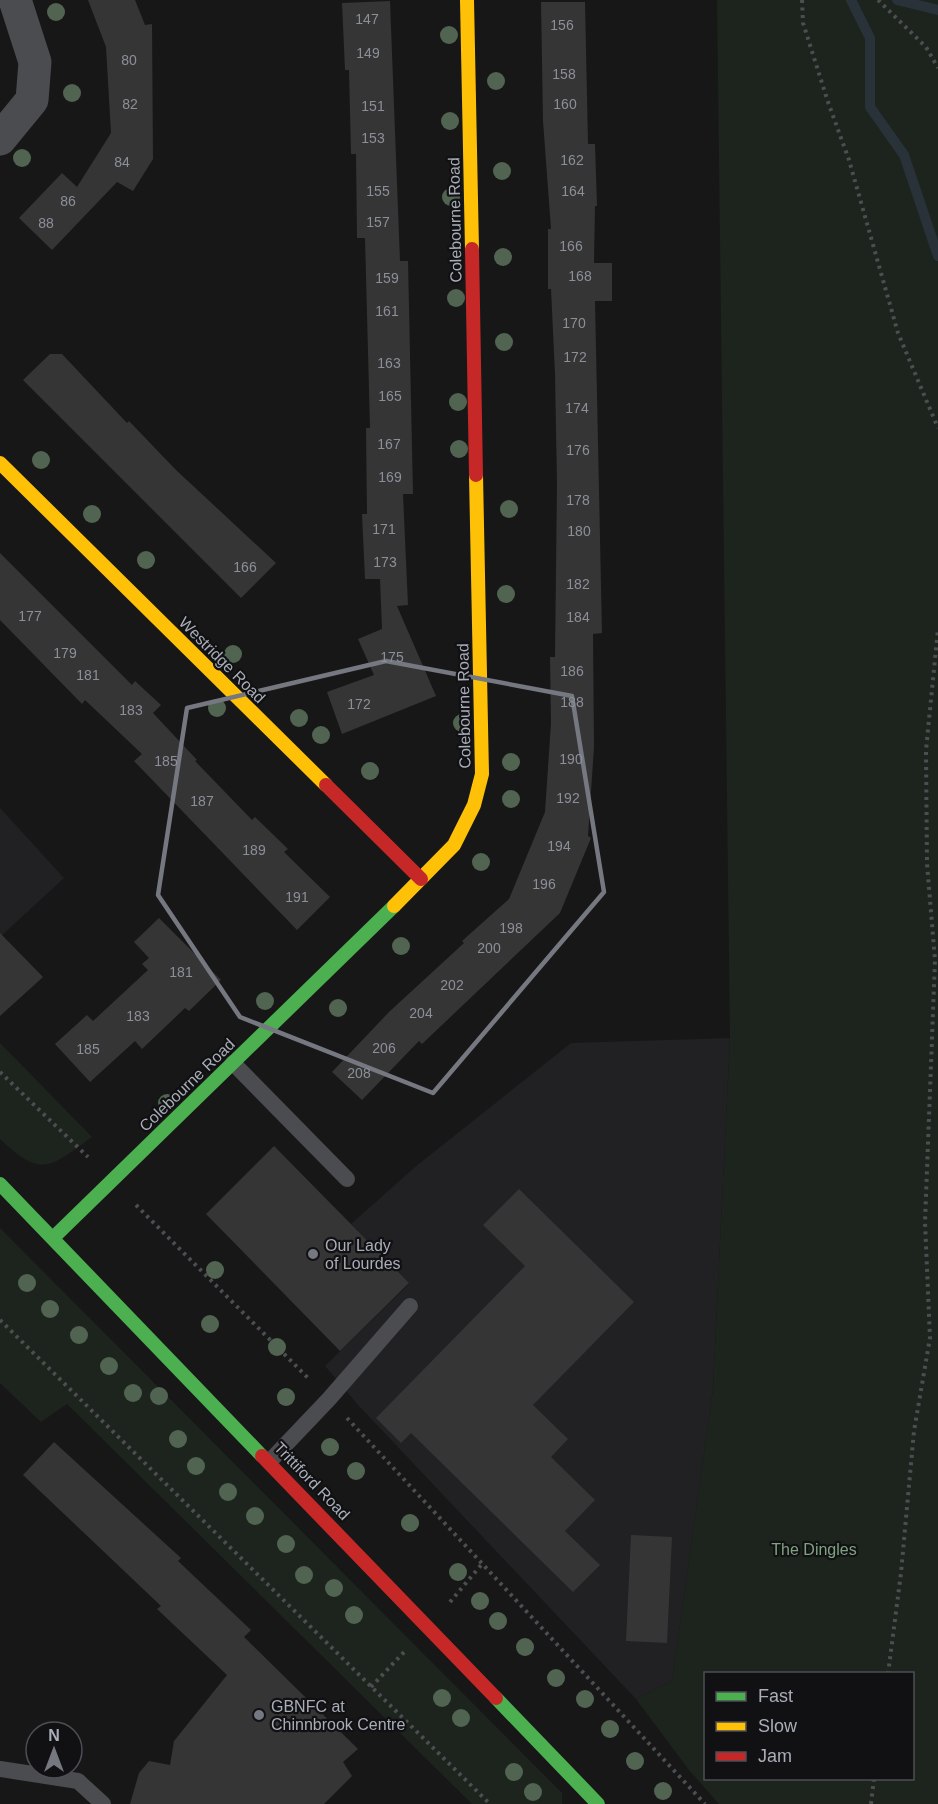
<svg xmlns="http://www.w3.org/2000/svg" width="938" height="1804" font-family="Arial,sans-serif">
	<style>
		.built { fill: #212123 }
		.green { fill: #1d241e; fill-rule: evenodd }
		.lines { fill: none; stroke-linecap: round; stroke-linejoin: round }
		.stream { stroke: #2a3239; stroke-width: 10 }
		.building { fill: #353536 }
		.path { stroke: #4d4e52; stroke-width: 4; stroke-dasharray: 3 4.5; stroke-linecap: butt }
		.lane { stroke: #4b4c50; stroke-width: 16 }
		.street { stroke: #4b4c50; stroke-width: 33 }
		.fast { stroke: #4caf50; stroke-width: 14 }
		.slow { stroke: #ffc107; stroke-width: 14 }
		.jam { stroke: #c62828; stroke-width: 14 }
		.tree { fill: #506451 }
		.marked { fill: none; stroke: #757880; stroke-width: 4.5; stroke-linejoin: round }
		.poi-dot { fill: #757880; stroke: #111113; stroke-width: 2 }
		.labels { text-anchor: middle; dominant-baseline: central; stroke-width: 4.5; stroke-linejoin: round; paint-order: stroke }
		.number-label { font-size: 14px; fill: #8b8f98 }
		.street-label { font-size: 16px; fill: #a8adb8; stroke: #111113 }
		.poi-label { font-size: 16px; fill: #a8adb8; stroke: #111113; text-anchor: start }
		.park-label { font-size: 16px; fill: #7fa381; stroke: #111113 }
	</style>
	<rect width="100%" height="100%" fill="#171717"/>
	<g class="built">
		<path d="M0,808l64,70 -64,59z"/>
		<path d="M730,1038l-17,351 -41,292 -36,18 -277,-293 -34,-40 84,-82 -58,-60 64,-57 156,-124z"/>
	</g>
	<g class="green">
		<path d="M717,0h221v1804h-219l-30,-34 -53,-71 36,-18 41,-292 17,-351zM706,1674h206v104h-206z"/>
		<path d="M0,1043l92,94c-42,30 -50,42 -92,2z"/>
		<path d="M0,1228l562,565v11h-90l-405,-400 -26,18 -41,-39z"/>
	</g>
	<g class="lines">
		<g class="stream">
			<path d="M851,0l19,38v69l34,48 34,101"/>
			<path d="M897,0l41,10"/>
		</g>
	</g>
	<g class="building">
		<path d="M88,0h47l10,25 7,-1 1,135 -20,32 -16,-9 -65,68 -33,-32 43,-45 15,14 34,-54 -5,-86z"/>
		<path d="M390,1l10,260h8l5,233h-10l5,111 -11,1 39,90 -94,38 -15,-42 47,-17 -16,-36 24,-10 -2,-50h-15l-3,-65h5l-1,-86h4l-5,-190h-8l-1,-84h-5l-2,-84h-4l-3,-67z"/>
		<path d="M541,2h44l3,142h7l2,62h-2l-1,57h18v38h-17l7,332 -9,1 1,113 -6,89 3,2 -31,75 -138,131 -3,-3 -57,59 -30,-28 57,-60 75,-69 -2,-2 47,-42 36,-87 6,-89 -1,-66h5l2,-173 -2,-110 -4,-85h-3v-60h3l-8,-108z"/>
		<path d="M50,354h12l65,69 2,-2 47,49 100,93 -35,35 -218,-218z"/>
		<path d="M0,553l132,132 3,-4 26,24 -8,8 44,47 -2,1 57,59 3,-3 33,32 -4,3 46,45 -33,33 -163,-169 8,-7 -57,-54 -3,4 -82,-84z"/>
		<path d="M159,918l62,62 -32,31 -4,-3 -43,41 -7,-8 -45,41 -35,-38 32,-29 6,6 55,-51 -6,-6 7,-6 -15,-16z"/>
		<path d="M0,933l43,44 -43,39z"/>
		<path d="M274,1146l135,137 -69,68 -134,-137z"/>
		<path d="M519,1189l115,113 -101,103 35,34 -17,18 44,43 -30,31 35,34 -27,27 -162,-159 -10,10 -25,-25 149,-152 -42,-41z"/>
		<path d="M54,1442l127,116 -3,3 73,69 -7,7 114,112 -15,13 9,14 -28,28h-194l9,-31 10,-12 21,4 4,-24 53,-66 -70,-66 4,-3 -138,-131z"/>
		<path d="M631,1535l41,2 -5,106 -41,-2z"/>
	</g>
	<g class="lines">
		<g class="path">
			<path d="M802,0l1,23 25,79 21,58 49,173 40,95"/>
			<path d="M878,0l48,47 12,21"/>
			<path d="M0,1072l88,85"/>
			<path d="M136,1205l174,175"/>
			<path d="M0,1320l490,484"/>
			<path d="M347,1418l358,386"/>
			<path d="M450,1602l32,-38"/>
			<path d="M888,1674l13,-101 13,-142 16,-93 -5,-116 10,-262 -8,-96 -1,-114 12,-121"/>
			<path d="M371,1687l33,-35"/>
			<path d="M871,1804l3,-26"/>
		</g>
		<g class="lane">
			<path d="M233,1063l114,116"/>
			<path d="M270,1461l59,-62 81,-93"/>
			<path d="M0,1769l78,12 25,23"/>
		</g>
		<path class="street" d="M0,139l32,-39 3,-38 -20,-62"/>
		<g class="fast">
			<path d="M0,1184l262,272"/>
			<path d="M54,1237l340,-331"/>
			<path d="M496,1698l102,106"/>
		</g>
		<g class="slow">
			<path d="M467,0l5,249"/>
			<path d="M0,463l326,322"/>
			<path d="M394,906l60,-61 20,-40 8,-31 -6,-299"/>
		</g>
		<g class="jam">
			<path d="M472,249l4,226"/>
			<path d="M326,785l95,94"/>
			<path d="M262,1456l234,242"/>
		</g>
	</g>
	<g class="tree">
		<circle cx="56" cy="12" r="9"/>
		<circle cx="449" cy="35" r="9"/>
		<circle cx="496" cy="81" r="9"/>
		<circle cx="72" cy="93" r="9"/>
		<circle cx="450" cy="121" r="9"/>
		<circle cx="22" cy="158" r="9"/>
		<circle cx="502" cy="171" r="9"/>
		<circle cx="451" cy="197" r="9"/>
		<circle cx="503" cy="257" r="9"/>
		<circle cx="456" cy="298" r="9"/>
		<circle cx="504" cy="342" r="9"/>
		<circle cx="458" cy="402" r="9"/>
		<circle cx="459" cy="449" r="9"/>
		<circle cx="41" cy="460" r="9"/>
		<circle cx="509" cy="509" r="9"/>
		<circle cx="92" cy="514" r="9"/>
		<circle cx="146" cy="560" r="9"/>
		<circle cx="506" cy="594" r="9"/>
		<circle cx="233" cy="654" r="9"/>
		<circle cx="217" cy="708" r="9"/>
		<circle cx="299" cy="718" r="9"/>
		<circle cx="462" cy="723" r="9"/>
		<circle cx="321" cy="735" r="9"/>
		<circle cx="511" cy="762" r="9"/>
		<circle cx="370" cy="771" r="9"/>
		<circle cx="511" cy="799" r="9"/>
		<circle cx="481" cy="862" r="9"/>
		<circle cx="401" cy="946" r="9"/>
		<circle cx="265" cy="1001" r="9"/>
		<circle cx="338" cy="1008" r="9"/>
		<circle cx="167" cy="1103" r="9"/>
		<circle cx="215" cy="1270" r="9"/>
		<circle cx="27" cy="1283" r="9"/>
		<circle cx="50" cy="1309" r="9"/>
		<circle cx="210" cy="1324" r="9"/>
		<circle cx="79" cy="1335" r="9"/>
		<circle cx="277" cy="1347" r="9"/>
		<circle cx="109" cy="1366" r="9"/>
		<circle cx="133" cy="1393" r="9"/>
		<circle cx="159" cy="1396" r="9"/>
		<circle cx="286" cy="1397" r="9"/>
		<circle cx="178" cy="1439" r="9"/>
		<circle cx="330" cy="1447" r="9"/>
		<circle cx="196" cy="1466" r="9"/>
		<circle cx="356" cy="1471" r="9"/>
		<circle cx="228" cy="1492" r="9"/>
		<circle cx="255" cy="1516" r="9"/>
		<circle cx="410" cy="1523" r="9"/>
		<circle cx="286" cy="1544" r="9"/>
		<circle cx="458" cy="1572" r="9"/>
		<circle cx="304" cy="1575" r="9"/>
		<circle cx="334" cy="1588" r="9"/>
		<circle cx="480" cy="1601" r="9"/>
		<circle cx="354" cy="1615" r="9"/>
		<circle cx="498" cy="1621" r="9"/>
		<circle cx="525" cy="1647" r="9"/>
		<circle cx="556" cy="1678" r="9"/>
		<circle cx="442" cy="1698" r="9"/>
		<circle cx="585" cy="1699" r="9"/>
		<circle cx="461" cy="1718" r="9"/>
		<circle cx="610" cy="1729" r="9"/>
		<circle cx="635" cy="1761" r="9"/>
		<circle cx="514" cy="1772" r="9"/>
		<circle cx="663" cy="1791" r="9"/>
		<circle cx="533" cy="1792" r="9"/>
	</g>
	<path class="marked" d="M386,661l186,35 32,196 -171,201 -193,-76 -82,-122 29,-187z"/>
	<g class="poi-dot">
		<circle cx="313" cy="1254" r="6"/>
		<circle cx="259" cy="1715" r="6"/>
	</g>
	<g class="labels">
		<g class="number-label">
			<text x="367" y="19">147</text>
			<text x="562" y="25">156</text>
			<text x="368" y="53">149</text>
			<text x="129" y="60">80</text>
			<text x="564" y="74">158</text>
			<text x="130" y="104">82</text>
			<text x="565" y="104">160</text>
			<text x="373" y="106">151</text>
			<text x="373" y="138">153</text>
			<text x="572" y="160">162</text>
			<text x="122" y="162">84</text>
			<text x="378" y="191">155</text>
			<text x="573" y="191">164</text>
			<text x="68" y="201">86</text>
			<text x="378" y="222">157</text>
			<text x="46" y="223">88</text>
			<text x="571" y="246">166</text>
			<text x="580" y="276">168</text>
			<text x="387" y="278">159</text>
			<text x="387" y="311">161</text>
			<text x="574" y="323">170</text>
			<text x="575" y="357">172</text>
			<text x="389" y="363">163</text>
			<text x="390" y="396">165</text>
			<text x="577" y="408">174</text>
			<text x="389" y="444">167</text>
			<text x="578" y="450">176</text>
			<text x="390" y="477">169</text>
			<text x="578" y="500">178</text>
			<text x="384" y="529">171</text>
			<text x="579" y="531">180</text>
			<text x="385" y="562">173</text>
			<text x="245" y="567">166</text>
			<text x="578" y="584">182</text>
			<text x="30" y="616">177</text>
			<text x="578" y="617">184</text>
			<text x="65" y="653">179</text>
			<text x="392" y="657">175</text>
			<text x="572" y="671">186</text>
			<text x="88" y="675">181</text>
			<text x="572" y="702">188</text>
			<text x="359" y="704">172</text>
			<text x="131" y="710">183</text>
			<text x="571" y="759">190</text>
			<text x="166" y="761">185</text>
			<text x="568" y="798">192</text>
			<text x="202" y="801">187</text>
			<text x="559" y="846">194</text>
			<text x="254" y="850">189</text>
			<text x="544" y="884">196</text>
			<text x="297" y="897">191</text>
			<text x="511" y="928">198</text>
			<text x="489" y="948">200</text>
			<text x="181" y="972">181</text>
			<text x="452" y="985">202</text>
			<text x="421" y="1013">204</text>
			<text x="138" y="1016">183</text>
			<text x="384" y="1048">206</text>
			<text x="88" y="1049">185</text>
			<text x="359" y="1073">208</text>
		</g>
		<g class="street-label">
			<text transform="translate(455 220) rotate(-91)">Colebourne Road</text>
			<text transform="translate(222 660) rotate(45)">Westridge Road</text>
			<text transform="translate(464 706) rotate(-91)">Colebourne Road</text>
			<text transform="translate(187 1085) rotate(-44)">Colebourne Road</text>
			<text transform="translate(312 1481) rotate(46)">Trittiford Road</text>
		</g>
		<g class="poi-label">
			<text x="325" y="1245">Our Lady<tspan x="325" dy="18">of Lourdes</tspan></text>
			<text x="271" y="1706">GBNFC at<tspan x="271" dy="18">Chinnbrook Centre</tspan></text>
		</g>
		<g class="park-label">
			<text x="814" y="1549">The Dingles</text>
		</g>
	</g>
	<rect x="704" y="1672" width="210" height="108" fill="#111113" stroke="#4d4f55" stroke-width="1.5"/>
	<rect x="716" y="1692" width="30" height="9" fill="#4caf50" stroke="#4d4f55" stroke-width="1.5"/>
	<text x="758" y="1702" font-size="18" fill="#a8adb8">Fast</text>
	<rect x="716" y="1722" width="30" height="9" fill="#ffc107" stroke="#4d4f55" stroke-width="1.5"/>
	<text x="758" y="1732" font-size="18" fill="#a8adb8">Slow</text>
	<rect x="716" y="1752" width="30" height="9" fill="#c62828" stroke="#4d4f55" stroke-width="1.5"/>
	<text x="758" y="1762" font-size="18" fill="#a8adb8">Jam</text>
	<g transform="translate(54 1750)"><circle r="28" fill="#111113" stroke="#4d4f55" stroke-width="1.5"/>
	<path d="M0-4.5L10 22L0 15L-10 22Z" fill="#757880"/>
	<text y="-9" font-size="16" font-weight="bold" text-anchor="middle" fill="#a8adb8">N</text>
	</g>
</svg>
